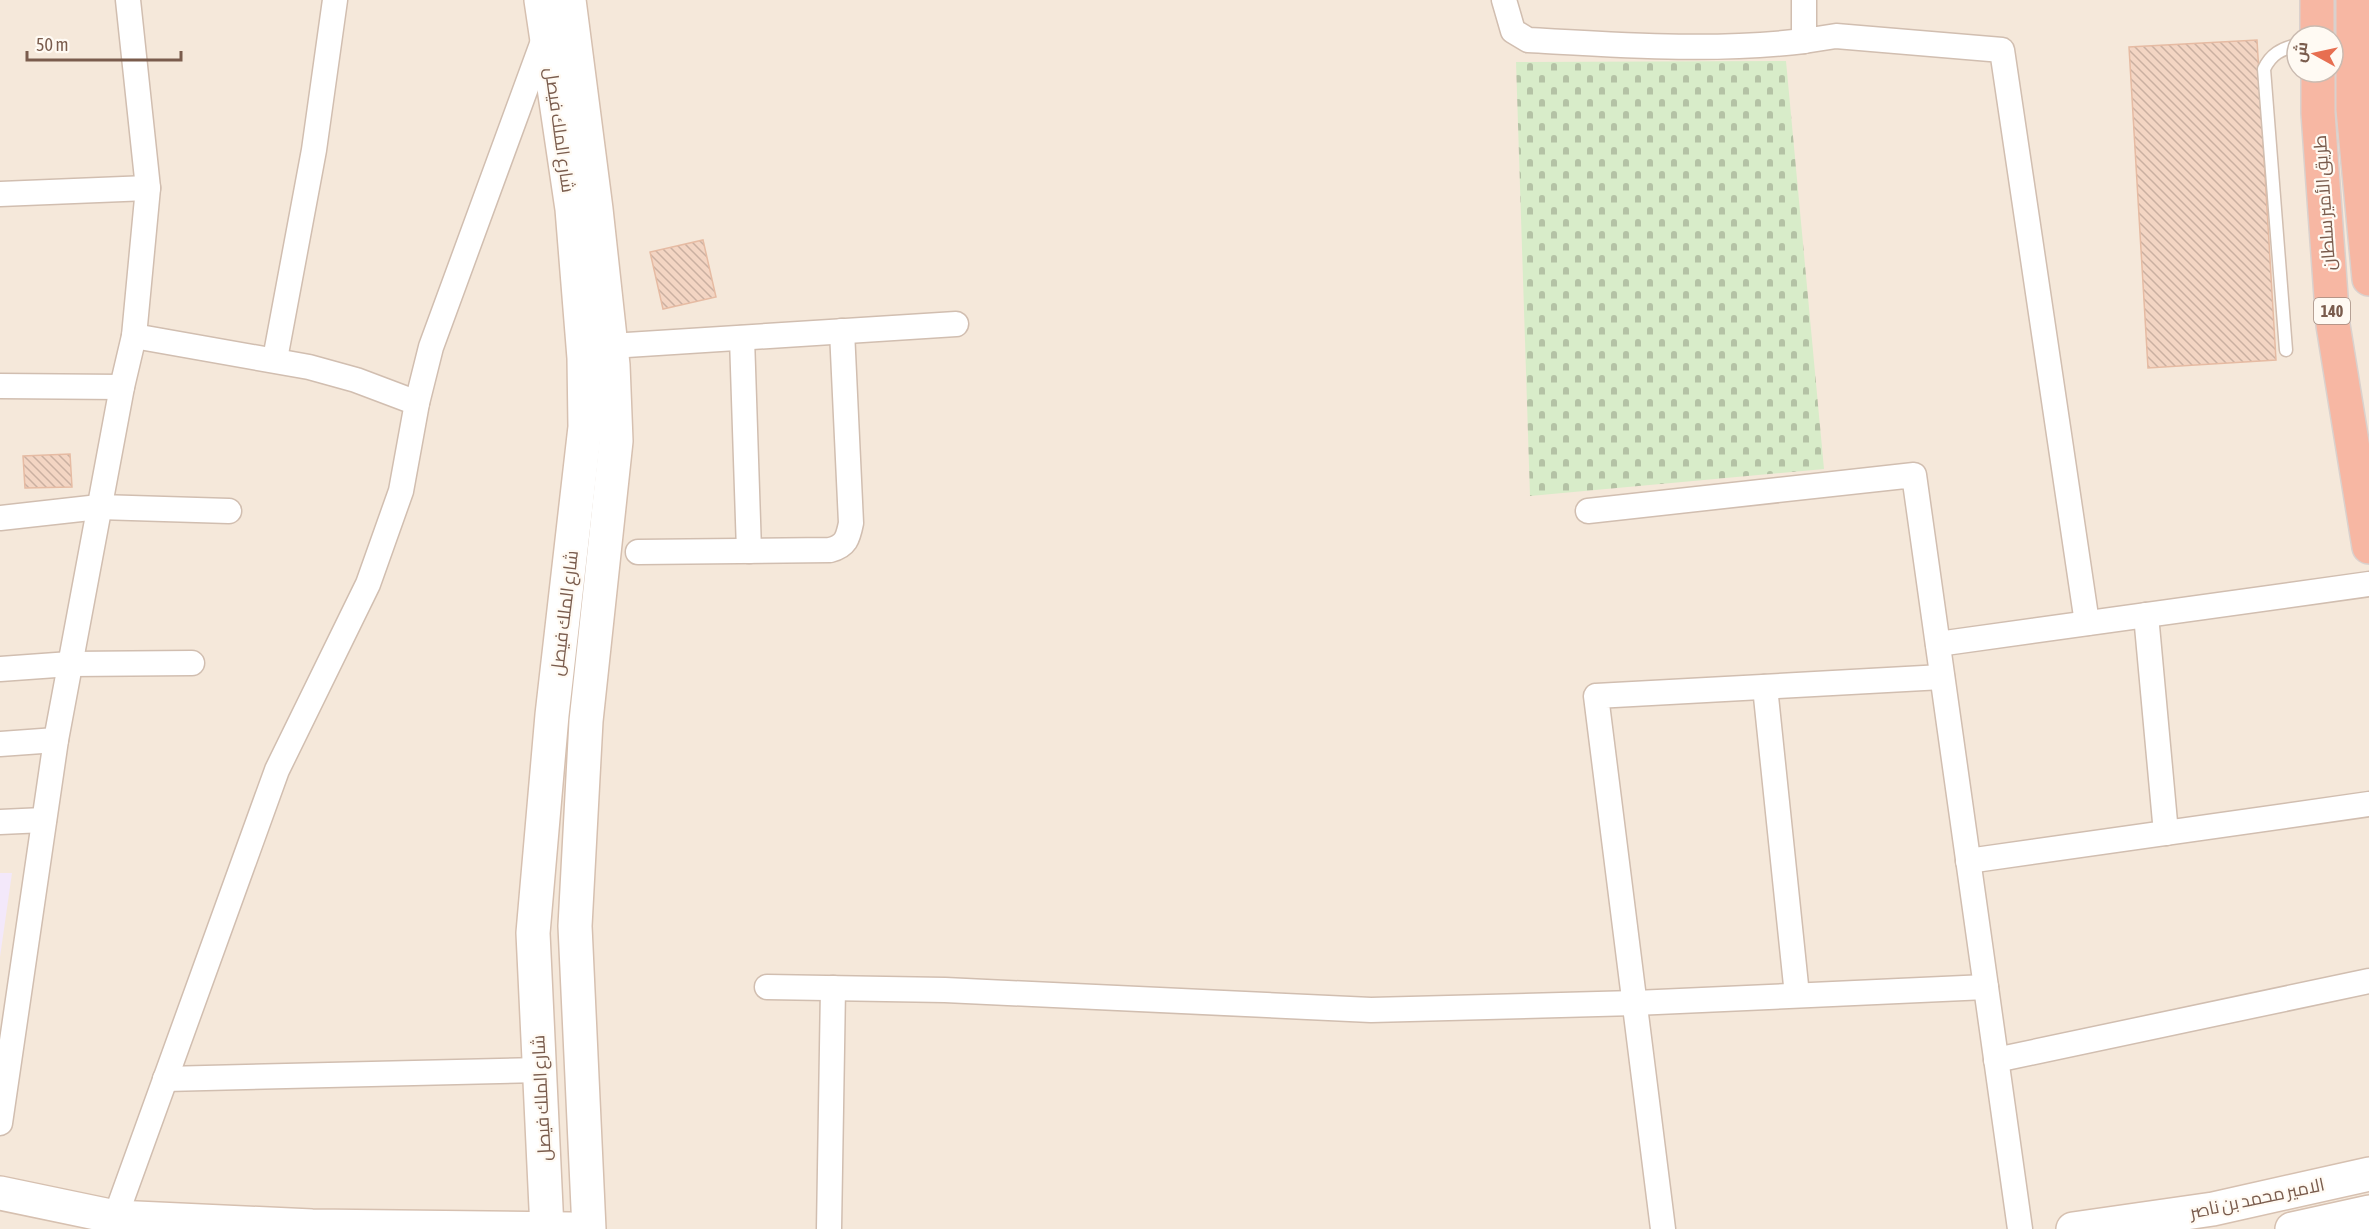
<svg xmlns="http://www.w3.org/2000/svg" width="2369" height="1229" font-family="'Asap Condensed',Cairo,sans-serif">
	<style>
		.residential { fill: #f5e8da; fill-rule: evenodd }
		.education { fill: #f3e8fa }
		.cemetery { fill: url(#cemetery-stones) }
		.building { fill: url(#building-back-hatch); stroke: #e6bba3; stroke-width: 1.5 }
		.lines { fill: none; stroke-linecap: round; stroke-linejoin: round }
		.lane-casing { stroke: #d1beb0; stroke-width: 15 }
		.street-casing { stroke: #d1beb0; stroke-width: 27 }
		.secondary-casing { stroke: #d6c0b0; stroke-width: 36 }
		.highway-casing { stroke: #dad1cd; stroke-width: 36 }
		.lane { stroke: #fff; stroke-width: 12 }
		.street { stroke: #fff; stroke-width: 24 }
		.secondary { stroke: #fff; stroke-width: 33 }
		.highway { stroke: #f7b7a3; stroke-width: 33 }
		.labels { text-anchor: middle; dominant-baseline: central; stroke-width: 4.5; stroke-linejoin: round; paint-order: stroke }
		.shield { fill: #fffaf3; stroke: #a28b7f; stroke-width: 1.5 }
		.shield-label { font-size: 16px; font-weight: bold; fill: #7a5c4d }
		.street-label { font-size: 18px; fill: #7a5c4d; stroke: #fffaf3 }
	</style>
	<defs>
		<pattern id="cemetery-stones" width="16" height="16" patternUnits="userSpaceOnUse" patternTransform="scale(1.5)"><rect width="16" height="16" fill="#d8ecc9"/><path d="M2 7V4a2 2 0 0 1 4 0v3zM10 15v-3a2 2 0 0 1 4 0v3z" fill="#b4c2a5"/></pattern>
		<pattern id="building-back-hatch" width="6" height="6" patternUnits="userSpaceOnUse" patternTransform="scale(1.5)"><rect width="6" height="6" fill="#f3d5c3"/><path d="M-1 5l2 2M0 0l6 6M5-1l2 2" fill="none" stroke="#cab0a1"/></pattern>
	</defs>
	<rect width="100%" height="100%" fill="#fdf6ec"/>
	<path class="residential" d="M0,0h2369v1229h-2369zM2297,36h36v36h-36z"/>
	<path class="education" d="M0,873h12l-12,84z"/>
	<path class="cemetery" d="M1786,61l38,408 -294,27 -14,-434z"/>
	<g class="building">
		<path d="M2257,40l19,320 -128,8 -19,-321z"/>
		<path d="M703,240l13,57 -53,12 -13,-57z"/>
		<path d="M70,454l2,33 -47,1 -2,-32z"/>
	</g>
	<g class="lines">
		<g class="lane-casing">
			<path id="lane" d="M2286,350l-22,-281c7,-15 17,-20 33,-24"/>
		</g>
		<g class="street-casing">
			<g id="street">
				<path d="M1504,0l9,31 15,9c91,5 184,12 276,1"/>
				<path d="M1804,0v41l32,-5 166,14 85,573"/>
				<path d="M0,194l148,-6"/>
				<path d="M134,336l175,31 47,13 61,23"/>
				<path d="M742,338l7,213"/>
				<path d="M611,346l345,-22"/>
				<path d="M275,359l39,-209 21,-150"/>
				<path d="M0,386l122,1"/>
				<path d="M1588,511l326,-36 106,754"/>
				<path d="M0,518l99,-11 130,4"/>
				<path d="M638,552l192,-2c16,-4 18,-12 21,-27l-9,-192"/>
				<path d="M2146,615l20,218"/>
				<path d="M1938,644l431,-60"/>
				<path d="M0,669l70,-5 122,-1"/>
				<path d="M1765,687l32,308"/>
				<path d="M0,744l56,-4"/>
				<path d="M0,822l44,-2"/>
				<path d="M1968,861l401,-57"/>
				<path d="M767,987l178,3 426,20 264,-7 351,-16"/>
				<path d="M1996,1060l373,-79"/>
				<path d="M165,1079l375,-9"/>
				<path d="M0,1123l56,-383 66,-353 12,-51 14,-148 -20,-188"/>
				<path d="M111,1229l166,-459 91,-186 33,-93 16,-88 14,-56 114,-311"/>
				<path d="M829,1229l4,-241"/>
				<path d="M1663,1229l-67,-533 346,-19"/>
			</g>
		</g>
		<g class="secondary-casing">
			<g id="secondary">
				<path d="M541,0l31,209 12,149 1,69 -33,288 -19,218 14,296"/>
				<path d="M569,0l27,209 17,156 3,76 -30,280 -11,205 14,303"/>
				<path d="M0,1193l115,24 197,9 258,3"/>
				<path d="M2073,1229l140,-20 156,-35"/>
				<path d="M2292,1229l77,-17"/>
			</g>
		</g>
		<g class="highway-casing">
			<g id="highway">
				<path d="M2317,0v36"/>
				<path d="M2353,0v109l16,170"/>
				<path d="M2318,72v41l15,212 36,222"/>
			</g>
		</g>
		<use href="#lane" class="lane"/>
		<use href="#street" class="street"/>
		<use href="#secondary" class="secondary"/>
		<use href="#highway" class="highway"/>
	</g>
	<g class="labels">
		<rect class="shield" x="2314" y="298" width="36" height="26" rx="4.5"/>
		<g class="shield-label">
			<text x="2332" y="311">140</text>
		</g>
		<g class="street-label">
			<text transform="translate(560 130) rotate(82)">شارع الملك فيصل</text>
			<text transform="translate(2324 203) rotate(-94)">طريق الأمير سلطان</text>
			<text transform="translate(564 613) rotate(-83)">شارع الملك فيصل</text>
			<text transform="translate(541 1098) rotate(-93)">شارع الملك فيصل</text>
			<text transform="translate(2257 1198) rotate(-12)">الامير محمد بن ناصر</text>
		</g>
	</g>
	<g transform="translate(2315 54) rotate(278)"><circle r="28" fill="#fffaf3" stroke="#cabbb1" stroke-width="1.5"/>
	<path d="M0-4.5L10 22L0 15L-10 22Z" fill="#e76f51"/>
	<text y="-9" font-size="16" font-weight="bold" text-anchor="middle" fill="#7a5c4d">ش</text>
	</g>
	<path d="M27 51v9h154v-9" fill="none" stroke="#7a5c4d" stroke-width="3"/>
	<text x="36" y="51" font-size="18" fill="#7a5c4d" stroke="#fffaf3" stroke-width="4.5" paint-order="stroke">50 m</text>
</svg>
